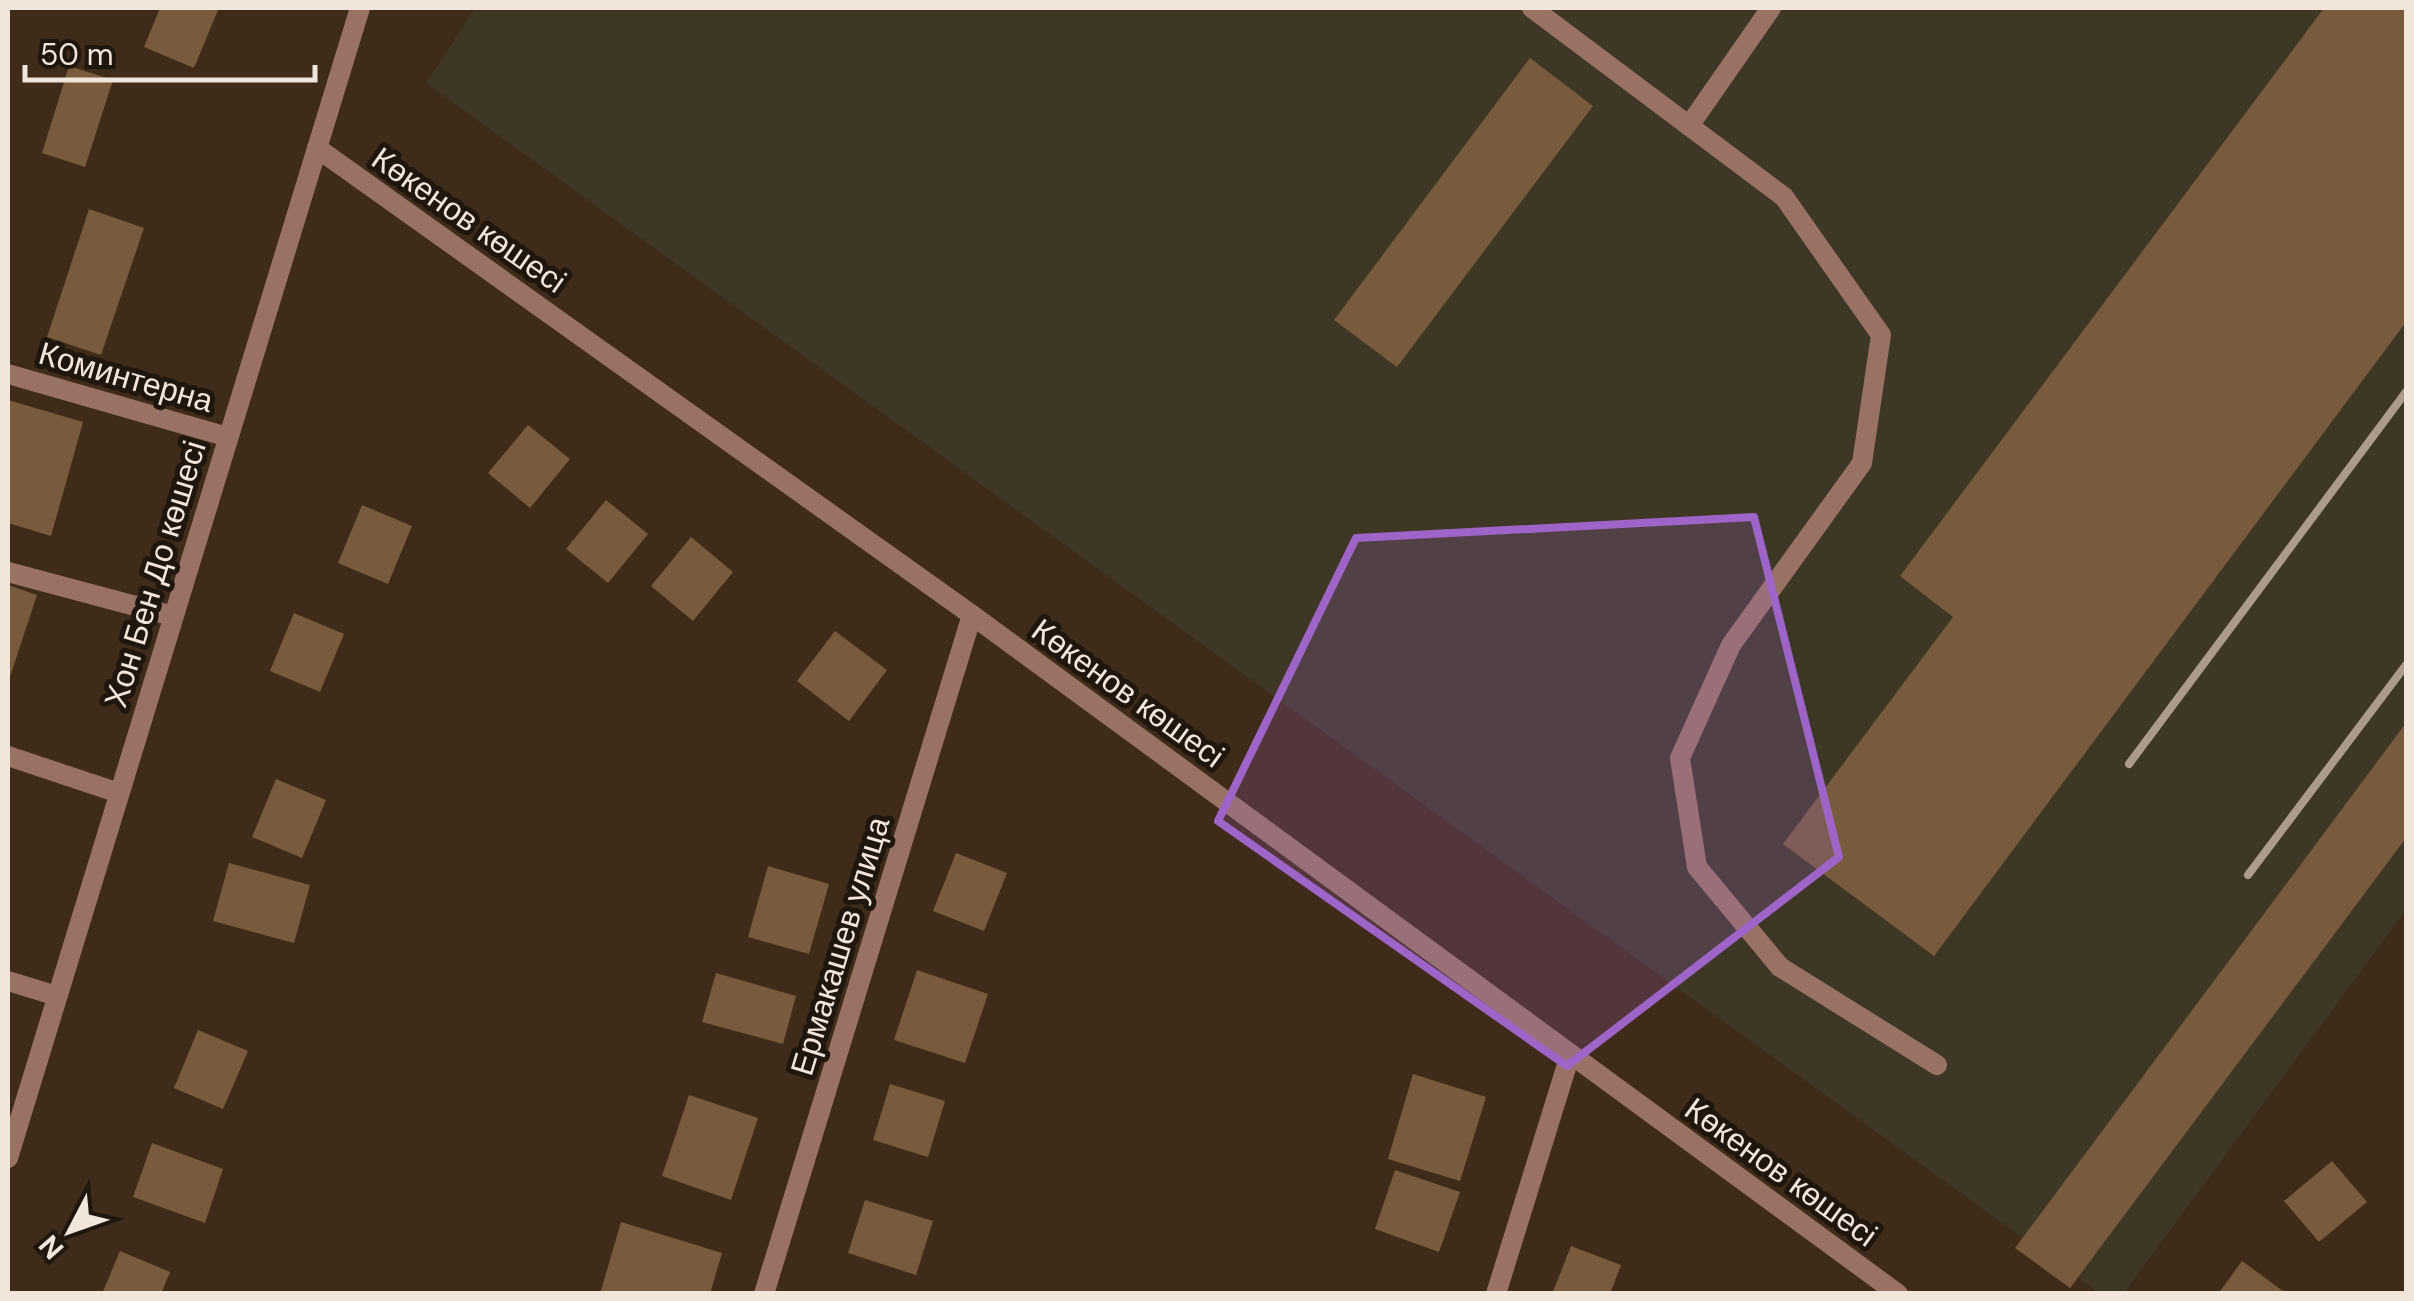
<svg xmlns="http://www.w3.org/2000/svg" width="2414" height="1301" font-family="'DM Sans',sans-serif">
	<style>
		.industrial { fill: #3e3726 }
		.building { fill: #785b3c }
		.lines { fill: none; stroke-linecap: round; stroke-linejoin: round }
		.service { stroke: #997265; stroke-width: 20 }
		.minor { stroke: #997265; stroke-width: 20 }
		.tertiary { stroke: #997265; stroke-width: 20 }
		.rail { stroke: #ab9b8d; stroke-width: 8 }
		.marked { fill: #9f64c7; fill-opacity: 0.2; stroke: #9f64c7; stroke-width: 8; stroke-linejoin: round }
		.labels { text-anchor: middle; dominant-baseline: central; stroke-width: 10; stroke-linejoin: round; paint-order: stroke }
		.street-label { font-size: 32px; fill: #f2e5da; stroke: #1f160e }
	</style>
	<rect width="100%" height="100%" fill="#3f2b19"/>
	<path class="industrial" d="M475,8h1931v902l-282,383h-25l-1673,-1210z"/>
	<g class="building">
		<path d="M160,8l58,2 -24,58 -50,-21z"/>
		<path d="M2324,8h82v314l-472,634 -151,-112 170,-227 -53,-41z"/>
		<path d="M1530,58l63,48 -196,261 -63,-47z"/>
		<path d="M69,66l44,14 -28,87 -43,-14z"/>
		<path d="M89,209l55,19 -43,127 -54,-18z"/>
		<path d="M8,400l75,22 -32,114 -43,-13z"/>
		<path d="M528,425l42,34 -40,49 -42,-35z"/>
		<path d="M606,500l42,34 -40,49 -42,-34z"/>
		<path d="M362,505l50,21 -24,58 -50,-21z"/>
		<path d="M691,537l42,35 -40,49 -42,-35z"/>
		<path d="M8,585l29,10 -29,88z"/>
		<path d="M294,613l50,21 -24,58 -50,-21z"/>
		<path d="M835,631l52,39 -38,51 -52,-40z"/>
		<path d="M2406,723v115l-336,450 -55,-40z"/>
		<path d="M276,779l50,21 -24,58 -50,-21z"/>
		<path d="M956,853l51,20 -23,58 -51,-20z"/>
		<path d="M229,863l81,22 -16,58 -81,-22z"/>
		<path d="M768,866l61,18 -20,70 -61,-17z"/>
		<path d="M917,970l71,24 -23,69 -71,-23z"/>
		<path d="M716,973l80,23 -13,48 -81,-22z"/>
		<path d="M198,1030l50,21 -25,58 -49,-21z"/>
		<path d="M1413,1074l73,23 -26,84 -72,-22z"/>
		<path d="M890,1084l55,17 -17,56 -55,-17z"/>
		<path d="M689,1095l69,23 -27,82 -69,-24z"/>
		<path d="M152,1143l71,26 -18,54 -72,-26z"/>
		<path d="M2332,1161l35,41 -48,40 -35,-41z"/>
		<path d="M1395,1170l65,22 -21,60 -64,-23z"/>
		<path d="M865,1200l68,21 -17,54 -68,-22z"/>
		<path d="M621,1222l101,31 -12,41h-110z"/>
		<path d="M1571,1246l50,19 -11,29h-58z"/>
		<path d="M120,1251l50,21 -9,22h-59z"/>
		<path d="M2242,1261l45,33h-69z"/>
	</g>
	<g class="lines">
		<g class="service">
			<path d="M1532,8l252,189 97,138 -19,128 -131,182 -51,113 17,109 83,100 157,98"/>
			<path d="M1689,126l82,-118"/>
			<path d="M8,572l165,44"/>
			<path d="M8,756l111,37"/>
			<path d="M8,981l49,15"/>
		</g>
		<g class="minor">
			<path d="M8,374l220,63"/>
			<path d="M764,1294l208,-679"/>
			<path d="M1496,1294l74,-239"/>
		</g>
		<g class="tertiary">
			<path d="M317,148l655,467 926,679"/>
			<path d="M8,1158l352,-1150"/>
		</g>
		<g class="rail">
			<path d="M2129,764l277,-372"/>
			<path d="M2248,875l158,-210"/>
		</g>
	</g>
	<path class="marked" d="M1754,517l85,340 -272,209 -349,-245 138,-283z"/>
	<g class="labels">
		<g class="street-label">
			<text transform="translate(469 220) rotate(35)">Көкенов көшесі</text>
			<text transform="translate(126 377) rotate(16)">Коминтерна</text>
			<text transform="translate(155 574) rotate(-73)">Хон Бен До көшесі</text>
			<text transform="translate(1128 693) rotate(36)">Көкенов көшесі</text>
			<text transform="translate(840 946) rotate(-73)">Ермакашев улица</text>
			<text transform="translate(1781 1172) rotate(36)">Көкенов көшесі</text>
		</g>
	</g>
	<rect width="2414" height="1301" fill="none" stroke="#f2e5da" stroke-width="20"/>
	<g transform="translate(70 1231) rotate(229)" stroke="#1f160e" stroke-width="8" paint-order="stroke">
	<path d="M0-8L18 38L0 25L-18 38Z" fill="#f2e5da"/>
	<text y="-15" font-size="28" font-weight="bold" text-anchor="middle" fill="#f2e5da">N</text>
	</g>
	<path d="M25 65v15h290v-15" fill="none" stroke="#f2e5da" stroke-width="5"/>
	<text x="40" y="65" font-size="30" fill="#f2e5da" stroke="#1f160e" stroke-width="8" paint-order="stroke">50 m</text>
</svg>
